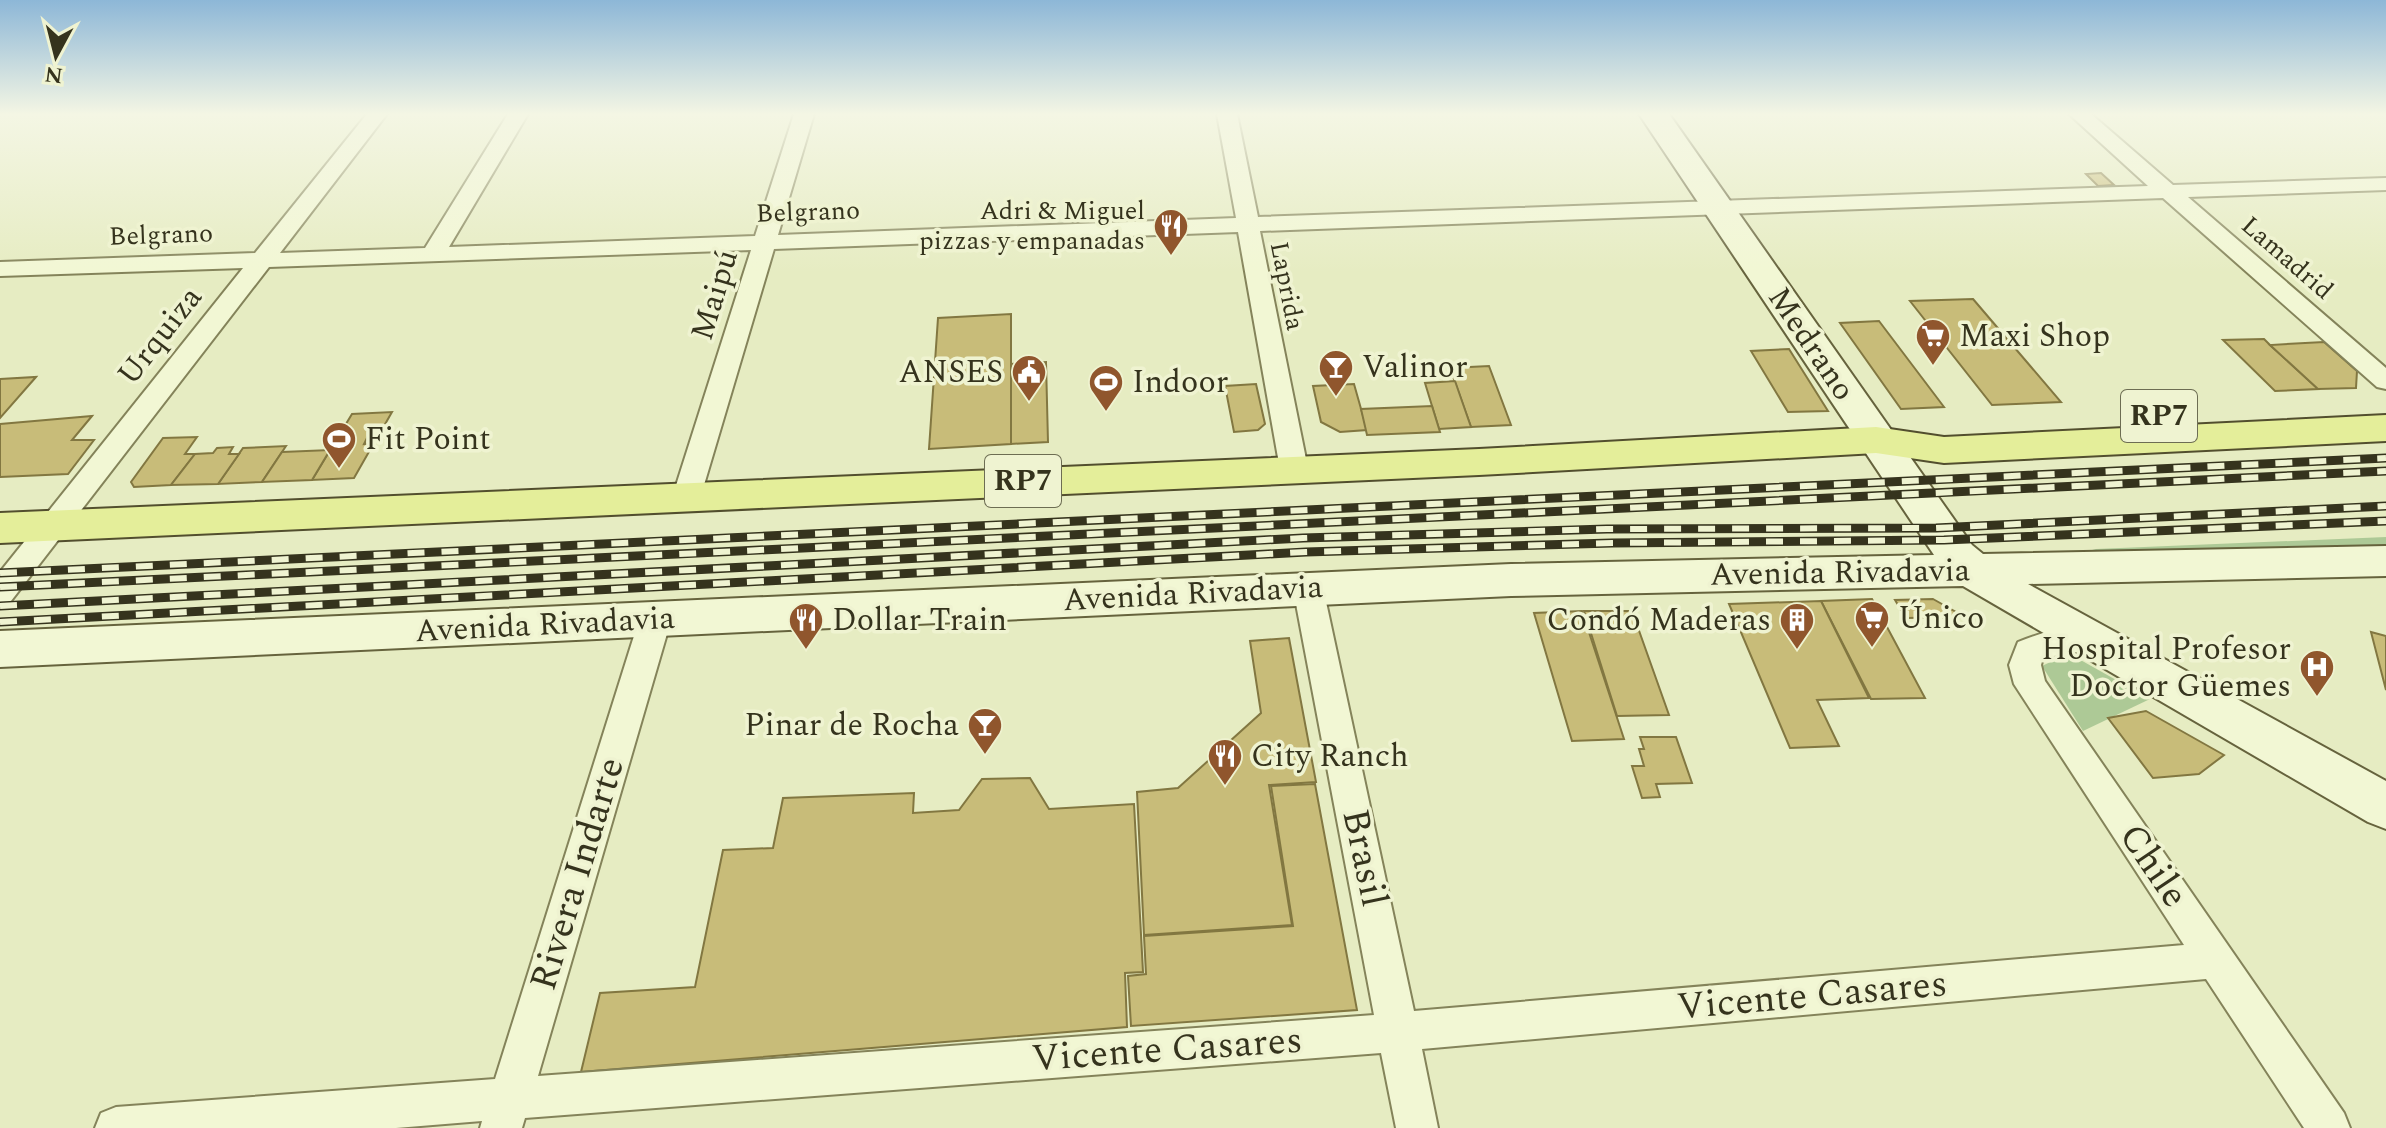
<svg xmlns="http://www.w3.org/2000/svg" width="2386" height="1128" font-family="Spectral,serif">
	<style>
		.green { fill: #adc996 }
		.building { fill: #c8bc79; stroke: #827741; stroke-width: 2 }
		.lines { fill: none; stroke-linecap: round; stroke-linejoin: round }
		.street-casing { stroke: #84835a; stroke-width: 4 }
		.secondary-casing { stroke: #66633d; stroke-width: 4 }
		.primary-casing { stroke: #524e2e; stroke-width: 4 }
		.street { fill: #f2f7d4; fill-rule: evenodd }
		.secondary { fill: #f2f7d4; fill-rule: evenodd }
		.primary { fill: #e4ee9a; fill-rule: evenodd }
		.rail-casing { stroke: #35331d; stroke-width: 9 }
		.rail { stroke: #eff3d1; stroke-width: 6; stroke-dasharray: 17; stroke-linecap: butt }
		.labels { text-anchor: middle; dominant-baseline: central; stroke-width: 7; stroke-linejoin: round; paint-order: stroke }
		.far-poi-label { font-size: 26px; fill: #35331d; stroke: #eff3d1; text-anchor: end }
		.far-street-label { font-size: 26px; fill: #35331d; stroke: #eff3d1 }
		.shield { fill: #eff3d1; stroke: #6d6d53; stroke-width: 2 }
		.shield-label { font-size: 30px; font-weight: bold; fill: #35331d }
		.street-label { font-size: 32px; fill: #35331d; stroke: #eff3d1 }
		.poi-label { font-size: 32px; fill: #35331d; stroke: #eff3d1; text-anchor: start }
		.near-street-label { font-size: 38px; fill: #35331d; stroke: #eff3d1 }
	</style>
	<rect width="100%" height="100%" fill="#e6ecc2"/>
	<g class="green">
		<path d="M2386,537v12l-305,4 15,-4z"/>
		<path d="M2063,656l14,2 73,41 -67,32 -41,-65z"/>
	</g>
	<g class="building">
		<path d="M2101,173l13,12 -16,1 -12,-12z"/>
		<path d="M1973,299l88,103 -69,3 -82,-104z"/>
		<path d="M1011,314v130l-82,5 9,-131z"/>
		<path d="M1879,321l65,86 -43,2 -61,-86z"/>
		<path d="M2264,339l6,6 48,44 -43,2 -52,-51z"/>
		<path d="M2324,342l33,29 -1,17 -38,1 -48,-44z"/>
		<path d="M1789,349l39,62 -40,1 -37,-61z"/>
		<path d="M1046,362l2,80 -37,2v-80z"/>
		<path d="M1489,366l22,59 -40,2 -21,-59z"/>
		<path d="M36,377l-36,41v-39z"/>
		<path d="M1455,381l16,46 -32,2 -14,-46z"/>
		<path d="M1256,384l9,40 -7,6 -24,2 -9,-46z"/>
		<path d="M1354,384l13,46 -27,2 -19,-10 -8,-36z"/>
		<path d="M1432,406l8,26 -73,3 -6,-26z"/>
		<path d="M392,412l-12,21 -11,1 -5,10 10,-1 -20,35 -42,2 40,-66z"/>
		<path d="M92,416l-20,24h22l-26,34 -68,3v-53z"/>
		<path d="M197,437l-12,17h10l-24,31 -37,2 -3,-5 32,-44z"/>
		<path d="M286,446l-24,36 -44,2 25,-36z"/>
		<path d="M233,447l-4,7h10l-21,30 -47,1 24,-31 18,-1 4,-5z"/>
		<path d="M330,450l-18,30 -50,2 20,-30z"/>
		<path d="M1872,599l53,99 -54,1 -50,-98z"/>
		<path d="M1933,599l32,18 -59,1 -11,-18z"/>
		<path d="M1821,601l48,97 -52,2 22,46 -49,2 -61,-144z"/>
		<path d="M1582,611l42,128 -52,2 -38,-128z"/>
		<path d="M1584,611h48l37,104 -52,1z"/>
		<path d="M2371,632l15,4v54z"/>
		<path d="M1289,638l27,144 -47,3 23,140 -148,10 -7,-143 41,-4 83,-75 -11,-72z"/>
		<path d="M2146,711l78,44 -25,19 -46,4 -45,-60z"/>
		<path d="M1640,737h36l16,46 -36,1 4,13 -18,1 -10,-32h12l-5,-17h5z"/>
		<path d="M1030,778l19,31 85,-5 9,168 -18,1 2,54 -546,45 19,-79 95,-6 28,-137 50,-2 10,-50 131,-5 -1,20 46,-3 23,-31z"/>
		<path d="M1315,784l42,226 -226,16 -3,-50 18,-2 -2,-38 149,-10 -22,-140z"/>
	</g>
	<g class="lines">
		<g class="street-casing">
			<g id="street">
				<path d="M367,114h20l-107,139 145,-5 83,-134h20l-79,133 306,-11 39,-122h20l-36,121 458,-17 -19,-104h20l21,103 890,-31 -79,-72h22l82,71 213,-7v12l-198,7 198,171v21l-9,-2 -214,-189 -903,33 48,238 -4,6 -10,3 -10,-3 -4,-6 -42,-237 -464,17 -73,246 -4,7 -10,3 -10,-3 -4,-7 78,-245 -482,17 -258,334 -11,3v-32l243,-304 -243,8v-14l255,-9z"/>
				<path d="M1308,577l11,3 4,8 91,423 770,-66 -170,-261 -5,-19 9,-23c25,-10 54,-19 81,-10l5,8 -5,8 -56,10 -2,7 4,16 299,432 6,15h-46l-98,-149 -784,70 16,79h-42l-15,-75 -856,65 -3,10h-42l2,-7 -86,7h-301l6,-15 15,-6 379,-28 144,-459 5,-8 11,-4 11,4 5,8 -133,456 836,-61 -81,-427 4,-8z"/>
			</g>
		</g>
		<g class="secondary-casing">
			<path id="secondary" d="M1639,114h30l303,431 11,9 403,-8v30l-358,8 358,197v48l-18,-7 -405,-236 -452,10 -1511,71v-36l1511,-67 423,-9z"/>
		</g>
		<g class="primary-casing">
			<path id="primary" d="M2386,415v26l-442,22 -68,-10 -397,22 -1479,68v-30l1479,-64 397,-22 68,10z"/>
		</g>
		<use href="#street" class="street"/>
		<use href="#secondary" class="secondary"/>
		<use href="#primary" class="primary"/>
		<g class="rail-casing">
			<g id="rail">
				<path d="M0,573l2386,-115"/>
				<path d="M0,587l2386,-116"/>
				<path d="M0,606l1303,-68 304,-9 329,-1 450,-22"/>
				<path d="M0,622l1306,-70 306,-9 332,-3 442,-19"/>
			</g>
		</g>
		<use href="#rail" class="rail"/>
	</g>
	<linearGradient id="sky" x2="0" y2="1"><stop stop-color="#8db7d7"/><stop offset="0.42" stop-color="#f4f6e4"/><stop offset="1" stop-color="#f4f6e4" stop-opacity="0"/></linearGradient>
	<rect width="2386" height="272" fill="url(#sky)"/>
	<defs>
		<g id="restaurant-pin" transform="scale(1.8)"><path d="M0 17L-7.5 6A9.5 9.5 0 1 1 7.5 6Z" fill="#90562d" stroke="#eff3d1"/><path d="M-5-6h1v4h1v-4h1v4h1v-4h1v5L-1.5 .5V6h-2V.5L-5-1ZM5-6V6H3V1.5H1.5Q1.5-4 5-6Z" fill="#fff"/></g>
		<g id="supermarket-pin" transform="scale(1.8)"><path d="M0 17L-7.5 6A9.5 9.5 0 1 1 7.5 6Z" fill="#90562d" stroke="#eff3d1"/><path d="M-6-5.5h2.5l.6 2H6L4.5 2H-2.5L-4.4-4H-6ZM-1.5 3.2a1.3 1.3 0 1 0 .1 0ZM3 3.2a1.3 1.3 0 1 0 .1 0Z" fill="#fff"/></g>
		<g id="bar-pin" transform="scale(1.8)"><path d="M0 17L-7.5 6A9.5 9.5 0 1 1 7.5 6Z" fill="#90562d" stroke="#eff3d1"/><path d="M-6-5H6L.8 .8V4.5H3.5V6h-7V4.5H-.8V.8Z" fill="#fff"/></g>
		<g id="civic-pin" transform="scale(1.8)"><path d="M0 17L-7.5 6A9.5 9.5 0 1 1 7.5 6Z" fill="#90562d" stroke="#eff3d1"/><path d="M-.6-6.5H3V-4.5H.6V-3L4-1V1h2V6H-6V1h2V-1L-.6-3ZM-1.2 2.5V6h2.4V2.5Z" fill="#fff"/></g>
		<g id="stadium-pin" transform="scale(1.8)"><path d="M0 17L-7.5 6A9.5 9.5 0 1 1 7.5 6Z" fill="#90562d" stroke="#eff3d1"/><path d="M0-5a6.5 5 0 1 0 0 10a6.5 5 0 1 0 0-10ZM-3.5-1.8h7v3.6h-7Z" fill="#fff"/></g>
		<g id="building-pin" transform="scale(1.8)"><path d="M0 17L-7.5 6A9.5 9.5 0 1 1 7.5 6Z" fill="#90562d" stroke="#eff3d1"/><path d="M-4-6H4V6H1V3H-1V6H-4ZM-2.5-4.3h1.7v1.8h-1.7ZM.8-4.3h1.7v1.8H.8ZM-2.5-1h1.7V.8h-1.7ZM.8-1h1.7V.8H.8Z" fill="#fff"/></g>
		<g id="hospital-pin" transform="scale(1.8)"><path d="M0 17L-7.5 6A9.5 9.5 0 1 1 7.5 6Z" fill="#90562d" stroke="#eff3d1"/><path d="M-5-5h3v3.5h4V-5h3V5h-3V1.5h-4V5h-3Z" fill="#fff"/></g>
	</defs>
	<g fill-rule="evenodd">
		<use href="#restaurant-pin" x="1171" y="226"/>
		<use href="#supermarket-pin" x="1933" y="336"/>
		<use href="#bar-pin" x="1336" y="367"/>
		<use href="#civic-pin" x="1029" y="372"/>
		<use href="#stadium-pin" x="1106" y="382"/>
		<use href="#stadium-pin" x="339" y="439"/>
		<use href="#supermarket-pin" x="1872" y="618"/>
		<use href="#restaurant-pin" x="806" y="620"/>
		<use href="#building-pin" x="1797" y="620"/>
		<use href="#hospital-pin" x="2317" y="667"/>
		<use href="#bar-pin" x="985" y="725"/>
		<use href="#restaurant-pin" x="1225" y="756"/>
	</g>
	<g class="labels">
		<g class="far-poi-label">
			<text x="1145" y="211">Adri &amp; Miguel<tspan x="1145" dy="30">pizzas y empanadas</tspan></text>
		</g>
		<g class="far-street-label">
			<text transform="translate(808 212) rotate(-2)">Belgrano</text>
			<text transform="translate(161 235) rotate(-2)">Belgrano</text>
			<text transform="translate(2287 258) rotate(41)">Lamadrid</text>
			<text transform="translate(1287 286) rotate(79)">Laprida</text>
		</g>
		<g class="shield">
			<rect x="2121" y="390" width="76" height="52" rx="6"/>
			<rect x="985" y="455" width="76" height="52" rx="6"/>
		</g>
		<g class="shield-label">
			<text x="2159" y="416">RP7</text>
			<text x="1023" y="481">RP7</text>
		</g>
		<g class="street-label">
			<text transform="translate(715 295) rotate(-73)">Maipú</text>
			<text transform="translate(160 336) rotate(-52)">Urquiza</text>
			<text transform="translate(1811 344) rotate(56)">Medrano</text>
			<text transform="translate(1840 573) rotate(-1)">Avenida Rivadavia</text>
			<text transform="translate(1193 594) rotate(-3)">Avenida Rivadavia</text>
			<text transform="translate(545 625) rotate(-3)">Avenida Rivadavia</text>
		</g>
		<g class="poi-label">
			<text x="1959" y="336">Maxi Shop</text>
			<text x="1362" y="367">Valinor</text>
			<text x="1003" y="372" text-anchor="end">ANSES</text>
			<text x="1132" y="382">Indoor</text>
			<text x="365" y="439">Fit Point</text>
			<text x="1898" y="618">Único</text>
			<text x="832" y="620">Dollar Train</text>
			<text x="1771" y="620" text-anchor="end">Condó Maderas</text>
			<text x="2291" y="649" text-anchor="end">Hospital Profesor<tspan x="2291" dy="37">Doctor Güemes</tspan></text>
			<text x="959" y="725" text-anchor="end">Pinar de Rocha</text>
			<text x="1251" y="756">City Ranch</text>
		</g>
		<g class="near-street-label">
			<text transform="translate(1364 858) rotate(78)">Brasil</text>
			<text transform="translate(2153 866) rotate(56)">Chile</text>
			<text transform="translate(578 874) rotate(-73)">Rivera Indarte</text>
			<text transform="translate(1812 996) rotate(-5)">Vicente Casares</text>
			<text transform="translate(1167 1050) rotate(-4)">Vicente Casares</text>
		</g>
	</g>
	<g transform="translate(56 56) rotate(187)" stroke="#eff3d1" stroke-width="6" paint-order="stroke">
	<path d="M0-6L14 30L0 20L-14 30Z" fill="#35331d"/>
	<text y="-12" font-size="22" font-weight="bold" text-anchor="middle" fill="#35331d">N</text>
	</g>
</svg>
